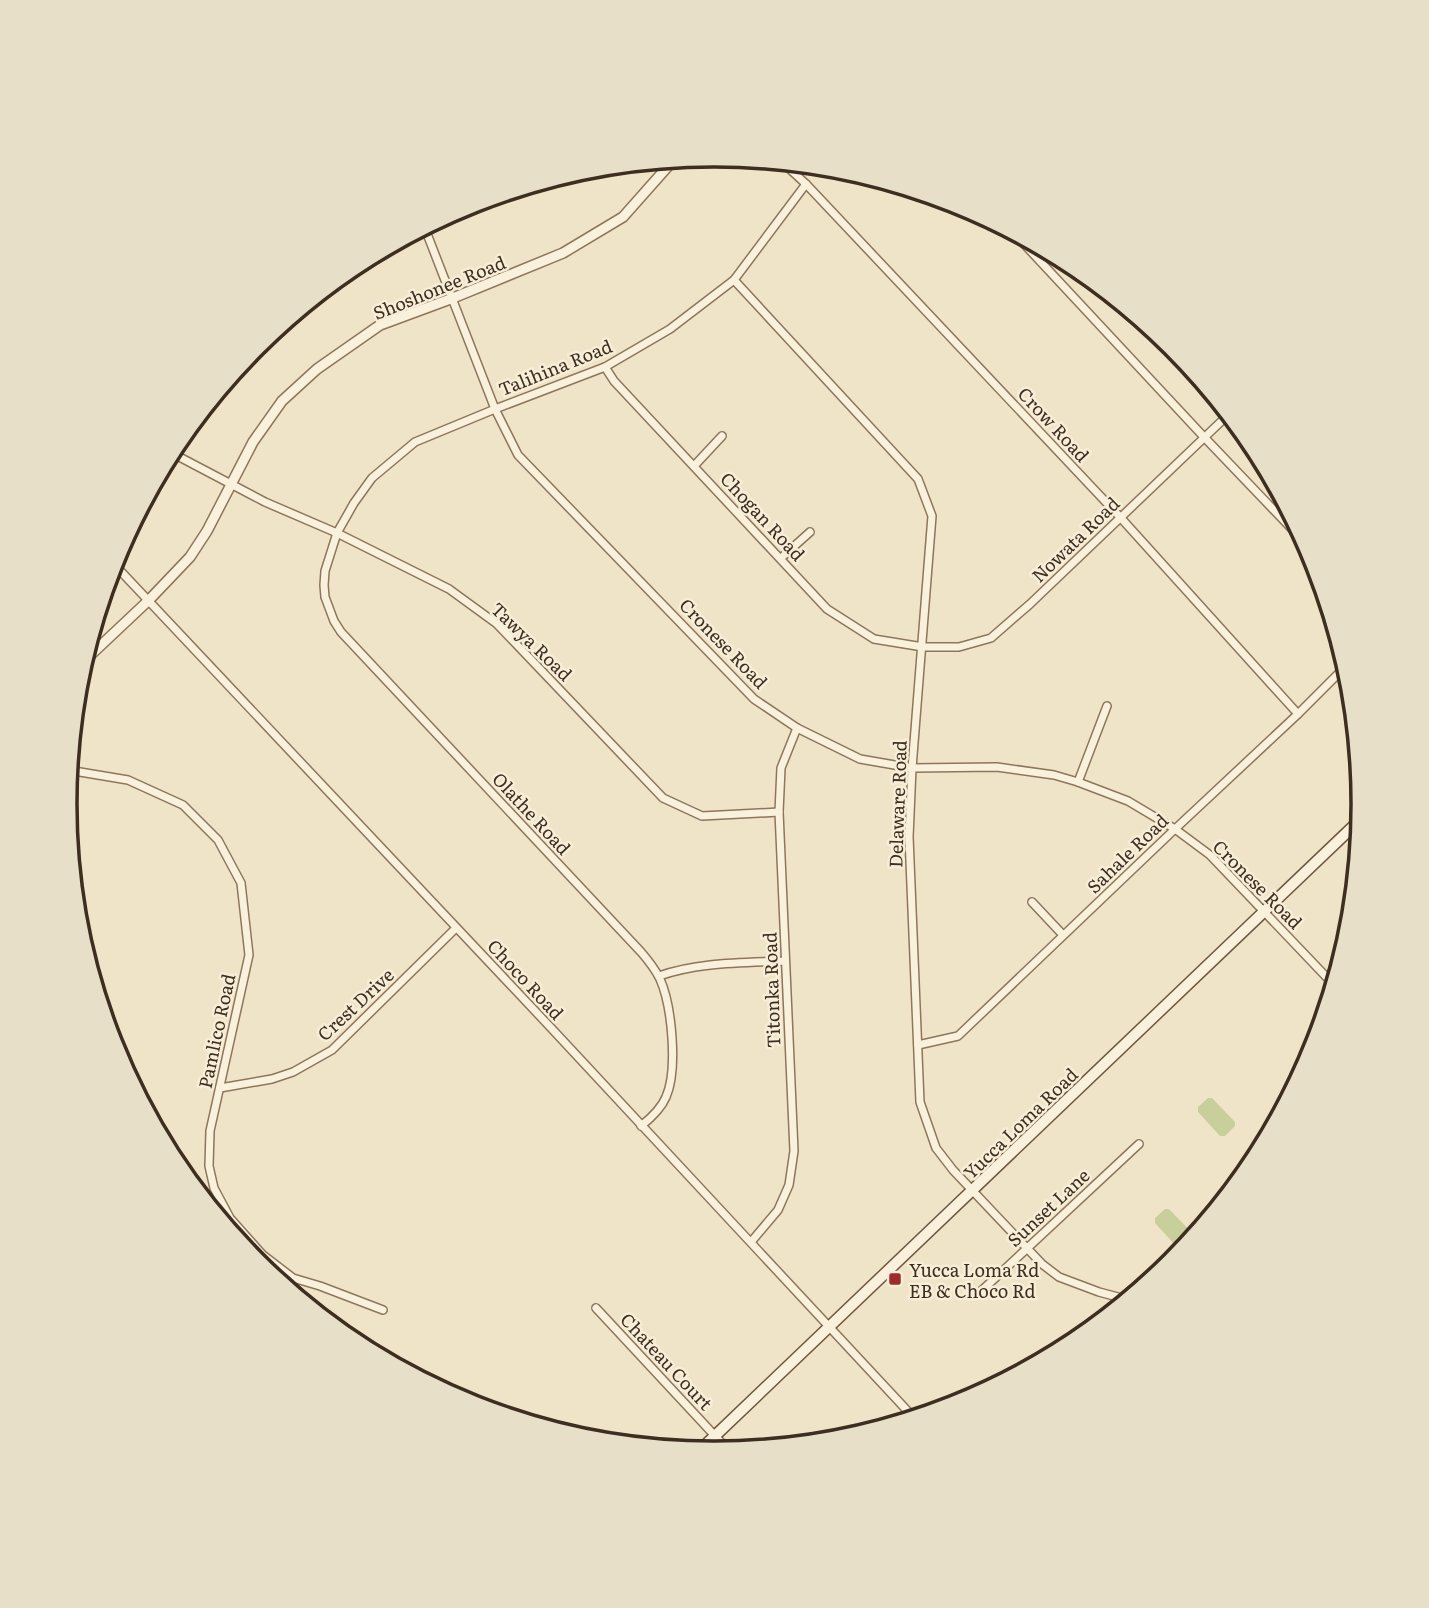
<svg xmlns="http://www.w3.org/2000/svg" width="1429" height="1608" font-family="Literata,serif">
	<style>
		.green { fill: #c9cf9b }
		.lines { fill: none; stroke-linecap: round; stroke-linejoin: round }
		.minor-casing { stroke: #8d765c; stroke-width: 10 }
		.tertiary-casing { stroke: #8d765c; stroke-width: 12 }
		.secondary-casing { stroke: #6f573f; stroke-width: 13 }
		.minor { stroke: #faf1dc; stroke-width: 7 }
		.tertiary { stroke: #faf1dc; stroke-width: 9 }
		.secondary { stroke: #faf1dc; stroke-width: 10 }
		.poi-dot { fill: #9e2a2b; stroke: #f7eed8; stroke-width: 2.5 }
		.labels { text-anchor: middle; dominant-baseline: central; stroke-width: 5; stroke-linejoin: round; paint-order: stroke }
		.street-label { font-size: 18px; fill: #3d2e20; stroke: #f7eed8 }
		.poi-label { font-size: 18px; fill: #3d2e20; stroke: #f7eed8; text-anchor: start }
		.rim { fill: none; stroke: #3d2e20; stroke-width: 3.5 }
	</style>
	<rect width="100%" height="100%" fill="#f0e4c8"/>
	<g class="green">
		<path d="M1208,1098h4l23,24v4l-10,10h-5l-22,-24v-5z"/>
		<path d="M1165,1209h4l23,24v4l-10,10h-5l-22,-24v-5z"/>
	</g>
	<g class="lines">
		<g class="minor-casing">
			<g id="minor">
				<path d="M781,161l25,23 314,333 178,197"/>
				<path d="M424,226l71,183 23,46 236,244 43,29 63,31 52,9 85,-1 57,8 24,7 50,19 47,28 35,26 125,131"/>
				<path d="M1011,230l193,207 108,113"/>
				<path d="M734,280l184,199 14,37 -20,252 -3,69 11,265 16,46 17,22 89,94 17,13 40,15 30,8"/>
				<path d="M605,367l9,14 213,228 47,30 49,8h36l32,-9 39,-34 200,-191"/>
				<path d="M170,452l95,50 72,31 112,56 48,35 166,174 39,18 77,-4"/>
				<path d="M694,466l28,-30"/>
				<path d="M781,558l29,-26"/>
				<path d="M112,562l441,468 362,389"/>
				<path d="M68,770l60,10 55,25 35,35 23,43 8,72 -39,176 -1,35 5,22 16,30 33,37 30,23 27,8 63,24"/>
				<path d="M1078,782l29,-76"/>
				<path d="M1032,902l31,33"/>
				<path d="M659,976c40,-14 83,-13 126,-15"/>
				<path d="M918,1045l40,-9 217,-207 123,-115 50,-50"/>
				<path d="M1297,1083l3,-2"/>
				<path d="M220,1088l52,-9 21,-7 39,-22 124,-122"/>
				<path d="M641,1126c10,-8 20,-17 25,-29 12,-27 6,-91 -6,-118 -5,-10 -12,-19 -19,-27l-300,-320 -7,-11 -9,-24 -1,-12 1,-14 12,-38 17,-30 18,-25 43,-36 80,-33 110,-42 65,-38 64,-49 72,-96"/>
				<path d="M751,1242l27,-32 11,-25 5,-34 -15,-339 2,-44 16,-40"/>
				<path d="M978,1294l161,-150"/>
				<path d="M596,1308l134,144"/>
				<path d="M822,1443l3,-3 22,-1"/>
			</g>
		</g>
		<g class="tertiary-casing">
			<path id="tertiary" d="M81,664l68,-64 41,-43 17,-26 46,-89 29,-41 35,-32 63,-44 73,-27 110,-45 60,-36 47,-53 4,-6"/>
		</g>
		<g class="secondary-casing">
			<path id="secondary" d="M698,1452l665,-635"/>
		</g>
		<use href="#minor" class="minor"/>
		<use href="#tertiary" class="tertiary"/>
		<use href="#secondary" class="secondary"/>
	</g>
	<rect class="poi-dot" x="888" y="1272" width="14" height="14" rx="3.5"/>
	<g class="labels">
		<g class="street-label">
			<text transform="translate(439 287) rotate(-22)">Shoshonee Road</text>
			<text transform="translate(555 367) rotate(-22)">Talihina Road</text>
			<text transform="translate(1054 424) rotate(47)">Crow Road</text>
			<text transform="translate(763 516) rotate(47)">Chogan Road</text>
			<text transform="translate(1075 539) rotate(-44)">Nowata Road</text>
			<text transform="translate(532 641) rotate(44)">Tawya Road</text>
			<text transform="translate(724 643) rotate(46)">Cronese Road</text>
			<text transform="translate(897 804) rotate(-88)">Delaware Road</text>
			<text transform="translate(532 813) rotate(47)">Olathe Road</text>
			<text transform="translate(1127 853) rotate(-44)">Sahale Road</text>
			<text transform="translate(1258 884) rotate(45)">Cronese Road</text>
			<text transform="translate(526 979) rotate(47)">Choco Road</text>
			<text transform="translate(771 990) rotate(-92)">Titonka Road</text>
			<text transform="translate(355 1004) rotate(-43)">Crest Drive</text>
			<text transform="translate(216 1031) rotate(-78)">Pamlico Road</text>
			<text transform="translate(1020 1123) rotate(-44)">Yucca Loma Road</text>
			<text transform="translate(1048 1207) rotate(-43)">Sunset Lane</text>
			<text transform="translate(667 1361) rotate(47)">Chateau Court</text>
		</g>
		<g class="poi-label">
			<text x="909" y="1269">Yucca Loma Rd<tspan x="909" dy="21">EB &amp; Choco Rd</tspan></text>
		</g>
	</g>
	<path d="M0 0H1429V1608H0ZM77 804a637 637 0 1 1 1274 0a637 637 0 1 1-1274 0Z" fill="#e8dfc9" fill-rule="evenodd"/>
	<path class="rim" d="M77 804a637 637 0 1 1 1274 0a637 637 0 1 1-1274 0Z"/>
</svg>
